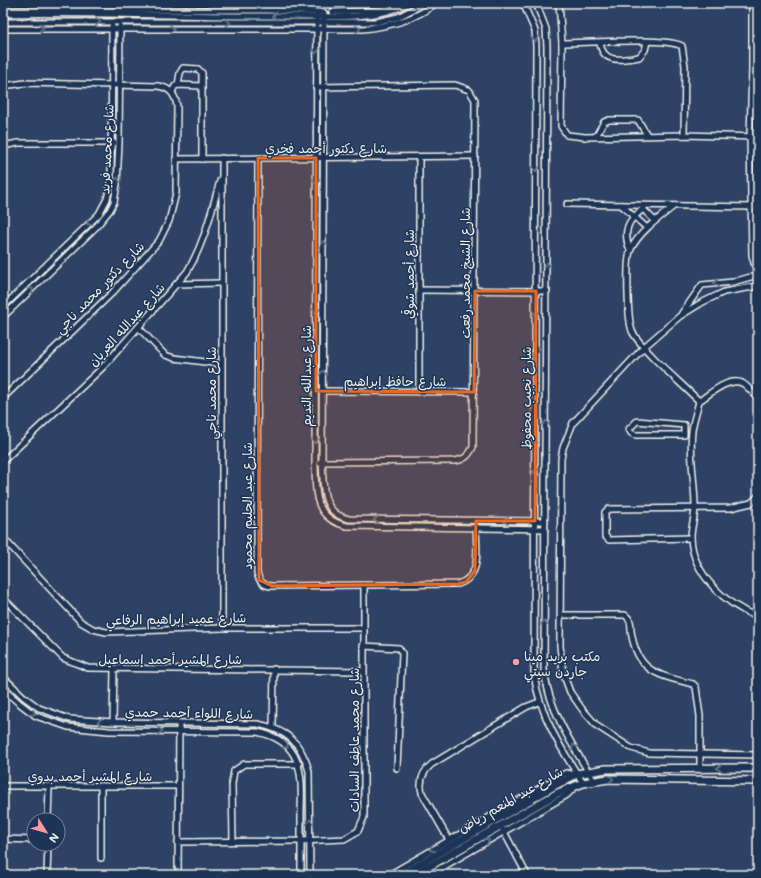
<svg xmlns="http://www.w3.org/2000/svg" width="761" height="878" font-family="Mali,'Playpen Sans Arabic',sans-serif">
	<style>
		.lines { fill: none; stroke-linecap: round; stroke-linejoin: round }
		.street-casing { stroke: #f4f1e8; stroke-width: 8 }
		.secondary-casing { stroke: #f4f1e8; stroke-width: 10 }
		.street { stroke: #1d3557; stroke-width: 5 }
		.secondary { stroke: #1d3557; stroke-width: 7 }
		.oneway { stroke: #68778a }
		.marked { fill: #e96822; fill-opacity: 0.2; stroke: #e96822; stroke-width: 3; stroke-linejoin: round }
		.poi-dot { fill: #ff9aa2; stroke: #1d3557; stroke-width: 1.5 }
		.labels { text-anchor: middle; dominant-baseline: central; stroke-width: 3; stroke-linejoin: round; paint-order: stroke }
		.street-label { font-size: 13px; fill: #f4f1e8; stroke: #1d3557 }
		.poi-label { font-size: 13px; fill: #f4f1e8; stroke: #1d3557; text-anchor: start }
	</style>
	<rect width="100%" height="100%" fill="#2e4266"/>
	<filter id="ink" filterUnits="userSpaceOnUse"><feTurbulence type="fractalNoise" baseFrequency=".025" numOctaves="2"/><feDisplacementMap in="SourceGraphic" scale="8" xChannelSelector="R" yChannelSelector="G"/><feConvolveMatrix kernelMatrix="1 2 1 2 8 2 1 2 1" color-interpolation-filters="sRGB"/></filter>
	<g filter="url(#ink)">
		<g class="lines">
			<g class="street-casing">
				<g id="street">
					<path d="M523,3l12,28 1,15 -2,629c6,41 27,74 49,108"/>
					<path d="M536,3l10,26 1,18 -3,623c5,41 29,76 50,111"/>
					<path d="M559,3l3,40 -1,83 6,9 18,2 99,-2 74,2"/>
					<path d="M752,3v66l-2,68 2,118 4,15"/>
					<path d="M123,9l6,-6"/>
					<path d="M3,10h263l54,2"/>
					<path d="M317,12l-2,450c1,29 -3,56 32,64l198,3"/>
					<path d="M332,12l49,-2 21,-7"/>
					<path d="M324,13l-2,449c2,24 -2,51 27,57l196,2"/>
					<path d="M3,14c92,-2 184,3 276,2 41,0 94,6 131,-13"/>
					<path d="M3,22h373l22,-5 27,-14"/>
					<path d="M3,29h360c27,-3 52,-9 73,-26"/>
					<path d="M562,43c24,0 102,-6 120,3l3,20 -1,69"/>
					<path d="M600,43c3,21 22,17 39,14l6,-7 2,-8"/>
					<path d="M178,85l2,-12 3,-5 15,1 4,4v86"/>
					<path d="M3,86l22,-3 133,3c12,2 17,8 19,20l-1,87 -7,28 -10,20 -46,51 -110,106"/>
					<path d="M316,87l139,-2 14,5 6,10 -2,347c-4,9 -9,13 -19,14l-134,1"/>
					<path d="M172,92l3,-6 3,-1 24,1"/>
					<path d="M596,136l8,-14 5,-2h29l9,15"/>
					<path d="M3,146l15,-3h96"/>
					<path d="M258,158l-1,415c2,8 6,13 15,13l186,-2c25,-8 18,-36 18,-58"/>
					<path d="M176,159l299,-3"/>
					<path d="M567,204l185,3"/>
					<path d="M621,205l26,23"/>
					<path d="M674,206c-15,12 -34,25 -43,43 -5,9 -4,74 2,84 14,22 47,49 66,68"/>
					<path d="M643,209l12,12"/>
					<path d="M630,250c-5,-12 -5,-24 4,-33 4,-4 8,-6 11,-11"/>
					<path d="M177,284l44,-1"/>
					<path d="M758,286l-34,6 -23,11 -21,13 -36,31 -71,76 -10,25 -2,11 -1,187 3,27 7,19 12,17 15,17 34,22 18,5 109,2"/>
					<path d="M419,290l128,1"/>
					<path d="M3,307l96,-93 8,-15 4,-17 1,-156"/>
					<path d="M682,313l20,-28 31,-3 21,-6"/>
					<path d="M3,317l93,-90 14,-17 4,-8 3,-18 2,-41 1,-117"/>
					<path d="M139,328l26,27 9,3 47,6"/>
					<path d="M321,391l153,1"/>
					<path d="M419,392v-235"/>
					<path d="M758,398c-5,-4 -10,-12 -16,-15 -14,-6 -32,11 -43,18 -2,10 -6,20 -7,30 -3,25 3,51 3,76 0,10 -4,20 -4,30 1,37 35,68 67,80"/>
					<path d="M637,421l47,4v10h-49l-4,-2 -2,-4z"/>
					<path d="M3,461l100,-94 84,-95c17,-28 24,-59 33,-91"/>
					<path d="M3,538l78,84 12,7 13,3 116,-4h142"/>
					<path d="M691,538l-82,2 -4,-4v-24l4,-3 121,-1 21,-5 7,-7"/>
					<path d="M3,598l60,60 25,10 275,3"/>
					<path d="M562,615h63c6,4 6,10 6,16 6,41 26,44 62,53l3,3 4,29v51"/>
					<path d="M222,628v-470"/>
					<path d="M363,646l36,2 3,5 -5,115"/>
					<path d="M3,677l21,20 15,11 30,11 44,3 145,2c29,6 43,18 51,47l1,104"/>
					<path d="M3,689l16,14 17,13 32,11 41,4 148,1c47,9 45,43 44,81 0,21 0,41 0,62"/>
					<path d="M113,722l1,-52"/>
					<path d="M273,727l1,-58"/>
					<path d="M3,786h175"/>
					<path d="M48,820l1,-33"/>
					<path d="M503,830l24,45"/>
					<path d="M3,839l31,1"/>
					<path d="M449,840l-27,-47c-3,-12 0,-21 10,-29l94,-57 13,-5"/>
					<path d="M233,841l-1,-58 2,-12 10,-7h55"/>
					<path d="M178,842l123,-1 43,-2 14,-8 6,-14v-232"/>
					<path d="M101,858v-72"/>
					<path d="M47,875l1,-31"/>
					<path d="M178,875l1,-152"/>
					<path d="M389,875l177,-102 10,2"/>
					<path d="M429,875l138,-80 8,-8"/>
				</g>
			</g>
			<g class="secondary-casing">
				<g id="secondary">
					<path d="M401,875l153,-89 23,-12 29,-5 152,-1"/>
					<path d="M414,875l144,-82 25,-10 25,-4 150,2"/>
				</g>
			</g>
			<use href="#street" class="street"/>
			<use href="#secondary" class="secondary"/>
		</g>
		<defs><path id="oneway-chevron" d="M-2-3.5L2.5 0L-2 3.5" fill="none" stroke-width="1.6" stroke-linecap="round" stroke-linejoin="round"/></defs>
		<g class="oneway">
			<use href="#oneway-chevron" transform="translate(275 16) rotate(180)"/>
			<use href="#oneway-chevron" transform="translate(98 22) rotate(1)"/>
			<use href="#oneway-chevron" transform="translate(228 23) rotate(1)"/>
			<use href="#oneway-chevron" transform="translate(42 27)"/>
			<use href="#oneway-chevron" transform="translate(172 29) rotate(1)"/>
			<use href="#oneway-chevron" transform="translate(358 29) rotate(-2)"/>
			<use href="#oneway-chevron" transform="translate(535 39) rotate(83)"/>
			<use href="#oneway-chevron" transform="translate(316 51) rotate(90)"/>
			<use href="#oneway-chevron" transform="translate(536 169) rotate(90)"/>
			<use href="#oneway-chevron" transform="translate(117 180) rotate(-87)"/>
			<use href="#oneway-chevron" transform="translate(316 181) rotate(90)"/>
			<use href="#oneway-chevron" transform="translate(89 223) rotate(135)"/>
			<use href="#oneway-chevron" transform="translate(324 243) rotate(-90)"/>
			<use href="#oneway-chevron" transform="translate(547 265) rotate(-90)"/>
			<use href="#oneway-chevron" transform="translate(716 283) rotate(175)"/>
			<use href="#oneway-chevron" transform="translate(31 290) rotate(-44)"/>
			<use href="#oneway-chevron" transform="translate(316 311) rotate(90)"/>
			<use href="#oneway-chevron" transform="translate(536 313) rotate(90)"/>
			<use href="#oneway-chevron" transform="translate(323 373) rotate(-90)"/>
			<use href="#oneway-chevron" transform="translate(546 423) rotate(-90)"/>
			<use href="#oneway-chevron" transform="translate(315 441) rotate(91)"/>
			<use href="#oneway-chevron" transform="translate(535 471) rotate(91)"/>
			<use href="#oneway-chevron" transform="translate(376 520) rotate(-180)"/>
			<use href="#oneway-chevron" transform="translate(506 521) rotate(-180)"/>
			<use href="#oneway-chevron" transform="translate(544 623) rotate(-90)"/>
			<use href="#oneway-chevron" transform="translate(33 713) rotate(33)"/>
			<use href="#oneway-chevron" transform="translate(100 722) rotate(-178)"/>
			<use href="#oneway-chevron" transform="translate(160 731)"/>
			<use href="#oneway-chevron" transform="translate(286 746) rotate(41)"/>
			<use href="#oneway-chevron" transform="translate(574 747) rotate(-120)"/>
			<use href="#oneway-chevron" transform="translate(719 768) rotate(-179)"/>
			<use href="#oneway-chevron" transform="translate(611 779) rotate(-3)"/>
			<use href="#oneway-chevron" transform="translate(310 822) rotate(-90)"/>
			<use href="#oneway-chevron" transform="translate(487 841) rotate(-29)"/>
			<use href="#oneway-chevron" transform="translate(432 849) rotate(151)"/>
		</g>
	</g>
	<path class="marked" d="M258,158h58v233l158,1 1,-101h61l-1,230h-59l-1,50 -9,11 -8,2 -186,2 -13,-6z"/>
	<circle class="poi-dot" cx="516" cy="662" r="4"/>
	<g class="labels">
		<g class="street-label">
			<text x="326" y="147">شارع دكتور أحمد فخري</text>
			<text transform="translate(106 149) rotate(-87)">شارع محمد فريد</text>
			<text transform="translate(464 273) rotate(-90)">شارع الشيخ محمد رفعت</text>
			<text transform="translate(408 274) rotate(-90)">شارع أحمد شوقي</text>
			<text transform="translate(99 287) rotate(-46)">شارع دكتور محمد ناجي</text>
			<text transform="translate(126 324) rotate(-48)">شارع عبدالله العريان</text>
			<text transform="translate(305 376) rotate(-90)">شارع عبدالله النديم</text>
			<text x="395" y="380">شارع حافظ إبراهيم</text>
			<text transform="translate(210 393) rotate(-90)">شارع محمد ناجي</text>
			<text transform="translate(525 398) rotate(-90)">شارع نجيب محفوظ</text>
			<text transform="translate(246 506) rotate(-90)">شارع عبد الحليم محمود</text>
			<text transform="translate(176 618) rotate(-1)">شارع عميد إبراهيم الرفاعي</text>
			<text x="170" y="658">شارع المشير أحمد إسماعيل</text>
			<text transform="translate(189 712) rotate(1)">شارع اللواء أحمد حمدي</text>
			<text transform="translate(353 740) rotate(-90)">شارع محمد عاطف السادات</text>
			<text x="90" y="775">شارع المشير أحمد بدوي</text>
			<text transform="translate(510 799) rotate(-30)">شارع عبد المنعم رياض</text>
		</g>
		<g class="poi-label">
			<text x="524" y="655">مكتب بريد مينا<tspan x="524" dy="15">جاردن سيتي</tspan></text>
		</g>
	</g>
	<rect width="761" height="878" fill="none" stroke="#1d3557" stroke-width="16"/>
	<rect x="8" y="8" width="745" height="862" fill="none" stroke="#f4f1e8" stroke-width="1.5" filter="url(#ink)"/>
	<g transform="translate(46 832) rotate(127)"><circle r="19" fill="#1d3557" stroke="#738091"/>
	<path d="M0-3L7 15L0 10L-7 15Z" fill="#ff9aa2"/>
	<text y="-6" font-size="11" font-weight="bold" text-anchor="middle" fill="#f4f1e8">N</text>
	</g>
</svg>
